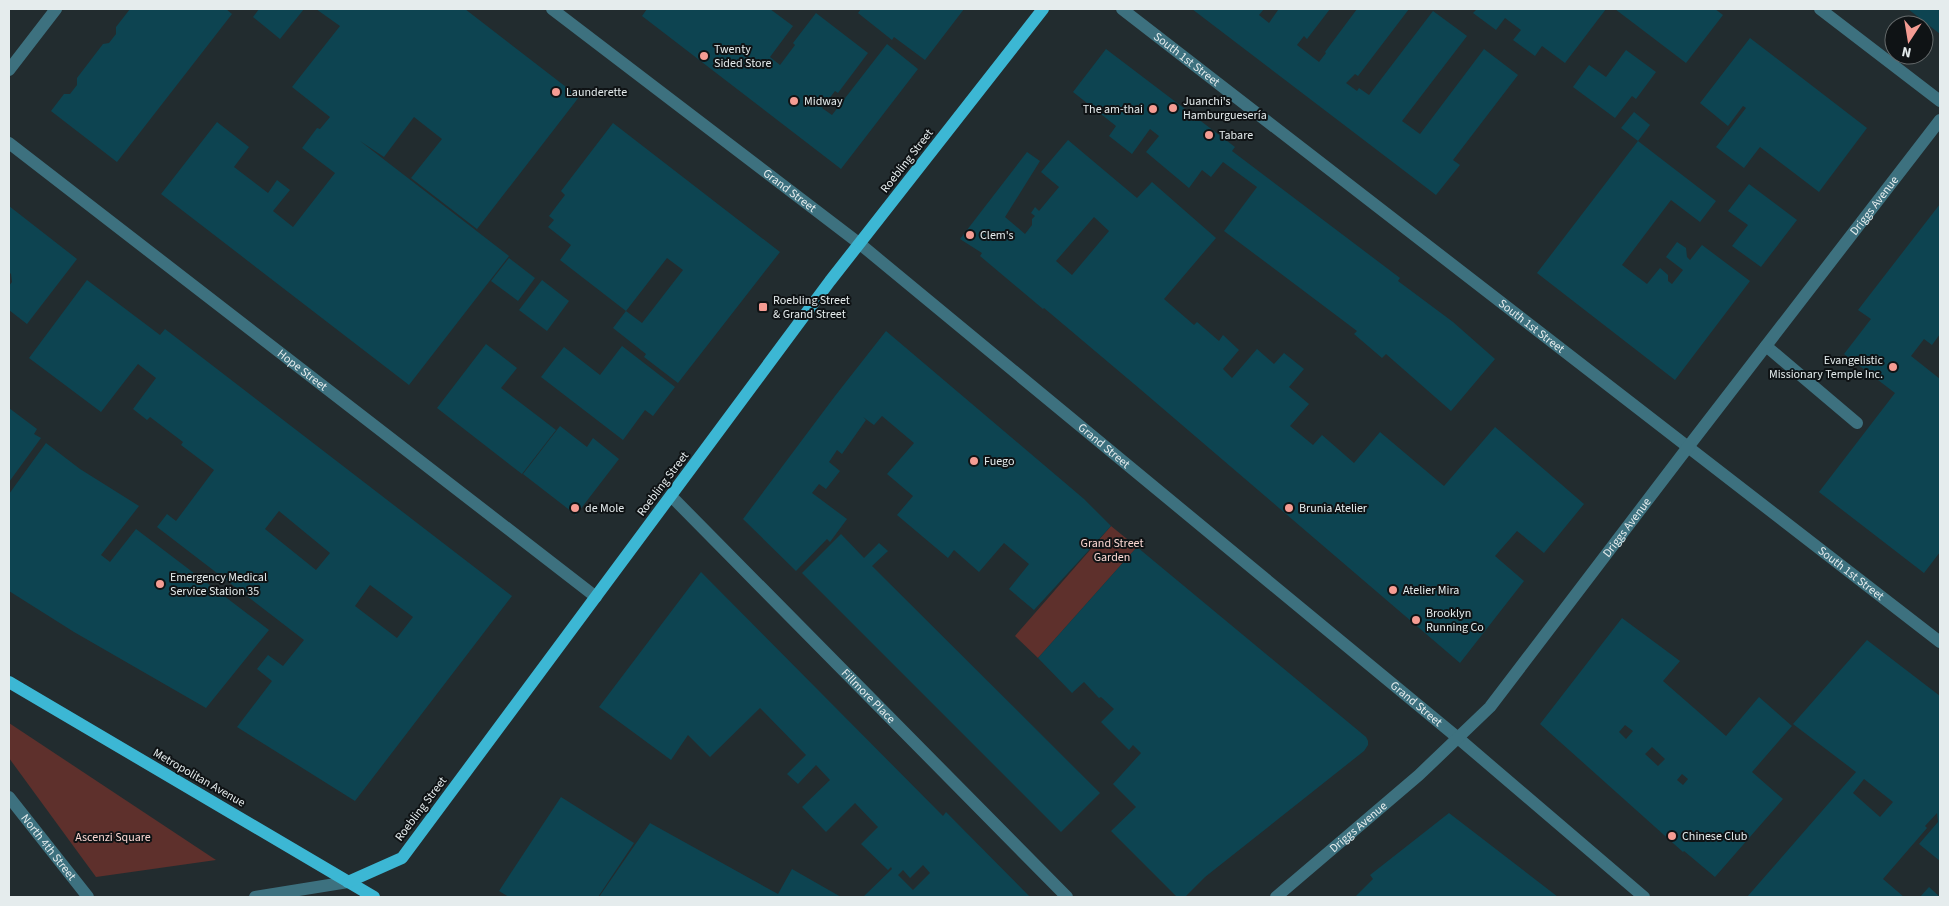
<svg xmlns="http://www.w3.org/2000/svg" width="1949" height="906" font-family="'Source Sans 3',sans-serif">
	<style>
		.green { fill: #5e302c }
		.building { fill: #0d4451; fill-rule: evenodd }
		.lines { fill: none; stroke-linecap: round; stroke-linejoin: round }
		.minor { stroke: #3d717f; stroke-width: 12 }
		.major { stroke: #3cb7d4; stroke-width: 12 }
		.poi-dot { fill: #f59c93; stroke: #0f1315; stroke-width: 2 }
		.labels { text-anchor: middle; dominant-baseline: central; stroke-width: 4; stroke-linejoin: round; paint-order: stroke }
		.poi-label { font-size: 12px; fill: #e5eced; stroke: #0f1315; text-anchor: start }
		.street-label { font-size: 12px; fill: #e5eced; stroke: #0f1315 }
		.park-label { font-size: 12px; fill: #fcd8d3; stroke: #0f1315 }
	</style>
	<rect width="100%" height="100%" fill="#222c2f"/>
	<g class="green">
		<path d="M1111,526l26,21 -99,111 -23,-22z"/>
		<path d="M9,723l207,137 -120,17 -87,-119z"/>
	</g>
	<g class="building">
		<path d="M130,9h96l6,5 -115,148 -66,-51 13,-17h6l7,-9v-7l26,-34 6,-1 7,-9v-7z"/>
		<path d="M259,9h45l-24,30 -27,-22z"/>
		<path d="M316,9h149l114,88 -102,132 -66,-51 31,-39 -28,-22 -30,40 -24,-16 149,115 -100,129 -248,-191 56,-72 32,25 -15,20 34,26 9,-13 13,10 -17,21 20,16 42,-54 -33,-25 15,-20 3,1 10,-12 -38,-30 48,-61z"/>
		<path d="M647,9h123l23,17 -23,31 10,8 15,-20 -2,-2 23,-30 52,40 -30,40 -3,-2 -13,17 10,7 55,-71 31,25 -77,100 -199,-153z"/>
		<path d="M861,9h103l-39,51 -31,-23 -2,3 -34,-27z"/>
		<path d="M1192,9h72l-5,6 10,8 9,-13 -1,-1h53l-23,30 -3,-3 -7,9 22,17 7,-9 -1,-1 32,-43h52l-51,67 -3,-2 -9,9 11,8 2,-3 10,7 64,-84 34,25 -65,85 18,13 64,-85 34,26 -65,85 7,5 -24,30z"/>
		<path d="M1477,9h129l-41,54 -23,-17 -7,10 -22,-16 8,-10 -16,-12 -9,12 -23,-17z"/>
		<path d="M1615,9h100l8,6 -37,48z"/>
		<path d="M1908,9h32v25z"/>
		<path d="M1750,38l117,90 -48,64 -59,-45 -16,21 -28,-21 30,-39 -3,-2 -15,20 -28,-23z"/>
		<path d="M1106,49l129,98 -3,4 168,127 -2,3 55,41 42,37 -44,52 -65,-57 -4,4 -28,-24 3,-3 -133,-100 33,-44 -34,-25 -12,15 -9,-7 -13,18 -43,-36 13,-16 -9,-7 -18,25 -23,-18 7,-10 -43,-34z"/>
		<path d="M1626,50l30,22 -20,27 -4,-3 -17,22 -42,-31 16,-22 17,12z"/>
		<path d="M1634,112l16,13 -12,16 -17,-13z"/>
		<path d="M613,123l167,129 -102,131 -34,-26 2,-3 -33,-26 13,-17 16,12 41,-53 -16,-12 -41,53 -66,-51 11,-15 -23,-18 6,-7 -5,-4 16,-21 -4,-4z"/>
		<path d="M1068,140l69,58 15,-16 64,56 -52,61 30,26 3,-3 22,19 4,-6 16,15 -16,19 9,9 25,-29 17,15 10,-11 20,16 -15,18 20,17 -19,22 23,19 9,-10 32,28 26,-31 64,54 51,-59 89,77 -40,49 -27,-22 -22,25 29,25 -64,82 -320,-274 -96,-81 -1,1 -63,-53 2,-3 -22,-14 67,-87 13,9 -35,56 20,17 7,-9v-6l3,-3 -4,-3 4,-6 4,4 20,-24 -18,-15zM1094,217l15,14 -37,44 -16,-14z"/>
		<path d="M1638,141l78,60 -16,21 -29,-22 -49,65 25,19 13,-16 8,7v6l4,3 11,-14 -17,-13 11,-15 9,6 1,9 3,3 12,-15 48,36 -75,99 -138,-107z"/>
		<path d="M1749,184l48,36 -36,47 -29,-21 16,-21 -20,-14z"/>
		<path d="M1940,204v130l-8,11 -8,-6 -13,17 29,23v173l-16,21 -105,-81 76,-99 -51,-39 27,-35 -13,-9z"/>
		<path d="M9,206l68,53 -50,65 -18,-14v-24l3,-4 -1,-8 -2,-2z"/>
		<path d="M509,258l26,20 -17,23 -27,-20z"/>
		<path d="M87,280l73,55 5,-6 347,267 -157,205 -118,-74 35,-46 -15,-12 11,-14 15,11 21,-26 -147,-113 10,-13 9,7 38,-51 -33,-25 2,-3 -33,-25 -3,3 -14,-11 23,-31 -18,-14 -37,48 -72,-54zM279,511l51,42 -14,17 -51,-41zM370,585l43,32 -16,21 -42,-32z"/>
		<path d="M542,280l27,21 -22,30 -28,-21z"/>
		<path d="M886,331l198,168 27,27 -77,84 -25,-21 20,-25 -25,-21 -25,29 -25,-22 -6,8 -51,-43 16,-19 -26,-22 27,-31 -32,-27 -8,9 -11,-8 3,3 -24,34 -5,-4 -8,12 11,9 -14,18 -7,-5 -7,9 35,26 -17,23 -3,-3 -31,32 -53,-52 92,-123z"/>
		<path d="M486,344l31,24 -16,20 55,42 -34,44 -85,-66z"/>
		<path d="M622,346l53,41 -22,29 -8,-6 -22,30 -82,-63 23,-30 36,28z"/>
		<path d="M9,408l28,21 -3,5 7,4 -32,44z"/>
		<path d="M560,426l27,21 6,-9 26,21 -43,56 -53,-41z"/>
		<path d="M46,443l34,26 59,37 -38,49 9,7 26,-33 133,101 -63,78 -132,-76 -65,-41v-97z"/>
		<path d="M841,534l23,24 15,-15 9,8 -16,15 228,227 -39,39 -259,-259z"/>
		<path d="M1137,547l229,190 2,4v4l-4,6 -159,126 -20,20h-8l-66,-66 25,-24 -23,-23 28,-31 -8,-8 -4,5 -28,-28 13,-13 -13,-12 -2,1 -15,-16 -12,11 -34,-35z"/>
		<path d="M701,572l242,244 3,-4 84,85h-167l29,-28 -1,-2 -3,3 -27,-26 17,-17 -23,-24 -29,29 -24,-25 28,-27 -14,-15 -18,19 -11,-10 19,-19 -46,-47 -50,49 -22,-22 -17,25 -72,-53zM923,865l7,8 -17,17 -15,-15 5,-5 7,8z"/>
		<path d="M1622,618l58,43 -17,20 63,55 33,-39 33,29 -40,46 31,27 -68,78 -31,-26 -1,1 -143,-128zM1625,725l8,6 -7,8 -7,-7zM1652,747l13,12 -7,7 -13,-12zM1682,774l6,5 -5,6 -6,-5z"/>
		<path d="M1867,640l73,56v165l-21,-17 19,-22 -1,-9 -12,13 2,2 -44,51 21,18h-157l109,-125 -63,-48zM1864,779l29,23 -13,15 -27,-24z"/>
		<path d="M561,797l73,46 -36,54h-89l-10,-6z"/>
		<path d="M1449,813l109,84h-203l18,-18 -3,-4z"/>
		<path d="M650,823l128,71 14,-25 49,28h-242z"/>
		<path d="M1929,887l11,10h-20z"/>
	</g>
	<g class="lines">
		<g class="minor">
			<path id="s1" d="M552,9l308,235 598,494 186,159"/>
			<path id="s2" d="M1122,9l818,633"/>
			<path d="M1820,9l120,92"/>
			<path d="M9,70l47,-61"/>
			<path id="s3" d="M9,143l587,454"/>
			<path d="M1766,346l91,77"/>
			<path id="s4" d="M671,496l396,401"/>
			<path id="s5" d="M9,797l79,100"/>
			<path d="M255,897l93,-15"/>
			<path id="s6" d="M1276,897l143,-122 71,-68 198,-260 252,-327"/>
		</g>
		<g class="major">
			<path d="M9,682l365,215"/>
			<path d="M348,882l54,-24 428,-577 213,-272"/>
		</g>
	</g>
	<g class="poi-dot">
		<circle cx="704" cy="56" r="5"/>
		<circle cx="556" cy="92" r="5"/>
		<circle cx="794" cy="101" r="5"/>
		<circle cx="1173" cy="108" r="5"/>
		<circle cx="1153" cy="109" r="5"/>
		<circle cx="1209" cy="135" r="5"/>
		<circle cx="970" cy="235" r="5"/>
		<rect x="758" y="302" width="10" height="10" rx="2.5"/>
		<circle cx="1893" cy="367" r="5"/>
		<circle cx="974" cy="461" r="5"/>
		<circle cx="575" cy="508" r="5"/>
		<circle cx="1289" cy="508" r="5"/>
		<circle cx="160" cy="584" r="5"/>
		<circle cx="1393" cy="590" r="5"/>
		<circle cx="1416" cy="620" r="5"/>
		<circle cx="1672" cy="836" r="5"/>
	</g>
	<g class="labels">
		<g class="poi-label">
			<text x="714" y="49">Twenty<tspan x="714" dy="14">Sided Store</tspan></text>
			<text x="566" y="92">Launderette</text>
			<text x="804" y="101">Midway</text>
			<text x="1183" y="101">Juanchi's<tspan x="1183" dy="14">Hamburguesería</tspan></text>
			<text x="1143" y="109" text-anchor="end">The am-thai</text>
			<text x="1219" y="135">Tabare</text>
			<text x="980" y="235">Clem's</text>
			<text x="773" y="300">Roebling Street<tspan x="773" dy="14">&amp; Grand Street</tspan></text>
			<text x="1883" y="360" text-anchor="end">Evangelistic<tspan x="1883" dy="14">Missionary Temple Inc.</tspan></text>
			<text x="984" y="461">Fuego</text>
			<text x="585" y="508">de Mole</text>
			<text x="1299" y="508">Brunia Atelier</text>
			<text x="170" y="577">Emergency Medical<tspan x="170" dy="14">Service Station 35</tspan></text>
			<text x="1403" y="590">Atelier Mira</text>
			<text x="1426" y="613">Brooklyn<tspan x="1426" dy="14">Running Co</tspan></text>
			<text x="1682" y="836">Chinese Club</text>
		</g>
		<g class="street-label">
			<text stroke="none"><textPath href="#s2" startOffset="82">South 1st Street</textPath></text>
			<text transform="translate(907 161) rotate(-52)">Roebling Street</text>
			<text stroke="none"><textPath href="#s1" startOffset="299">Grand Street</textPath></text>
			<text stroke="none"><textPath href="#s6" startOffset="918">Driggs Avenue</textPath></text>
			<text stroke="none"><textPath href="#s2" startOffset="518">South 1st Street</textPath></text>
			<text stroke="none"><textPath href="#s3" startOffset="371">Hope Street</textPath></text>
			<text stroke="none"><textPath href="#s1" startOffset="704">Grand Street</textPath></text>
			<text transform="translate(663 484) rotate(-53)">Roebling Street</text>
			<text stroke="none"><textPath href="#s6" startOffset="512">Driggs Avenue</textPath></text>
			<text stroke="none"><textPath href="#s2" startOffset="922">South 1st Street</textPath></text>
			<text stroke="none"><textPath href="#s4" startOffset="281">Fillmore Place</textPath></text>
			<text stroke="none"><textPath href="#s1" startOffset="1109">Grand Street</textPath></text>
			<text transform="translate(199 778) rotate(30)">Metropolitan Avenue</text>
			<text transform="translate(421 809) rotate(-53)">Roebling Street</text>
			<text stroke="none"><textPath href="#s6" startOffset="108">Driggs Avenue</textPath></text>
			<text stroke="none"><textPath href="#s5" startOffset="64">North 4th Street</textPath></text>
		</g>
		<g class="park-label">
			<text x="1112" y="543">Grand Street<tspan x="1112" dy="14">Garden</tspan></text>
			<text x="113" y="837">Ascenzi Square</text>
		</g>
	</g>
	<rect width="1949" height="906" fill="none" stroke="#e5eced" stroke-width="20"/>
	<g transform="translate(1909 40) rotate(192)"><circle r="24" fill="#0f1315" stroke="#656a6b"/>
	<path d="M0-4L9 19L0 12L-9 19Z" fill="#f59c93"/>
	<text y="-8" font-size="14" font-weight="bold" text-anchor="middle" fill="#e5eced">N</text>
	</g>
</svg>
